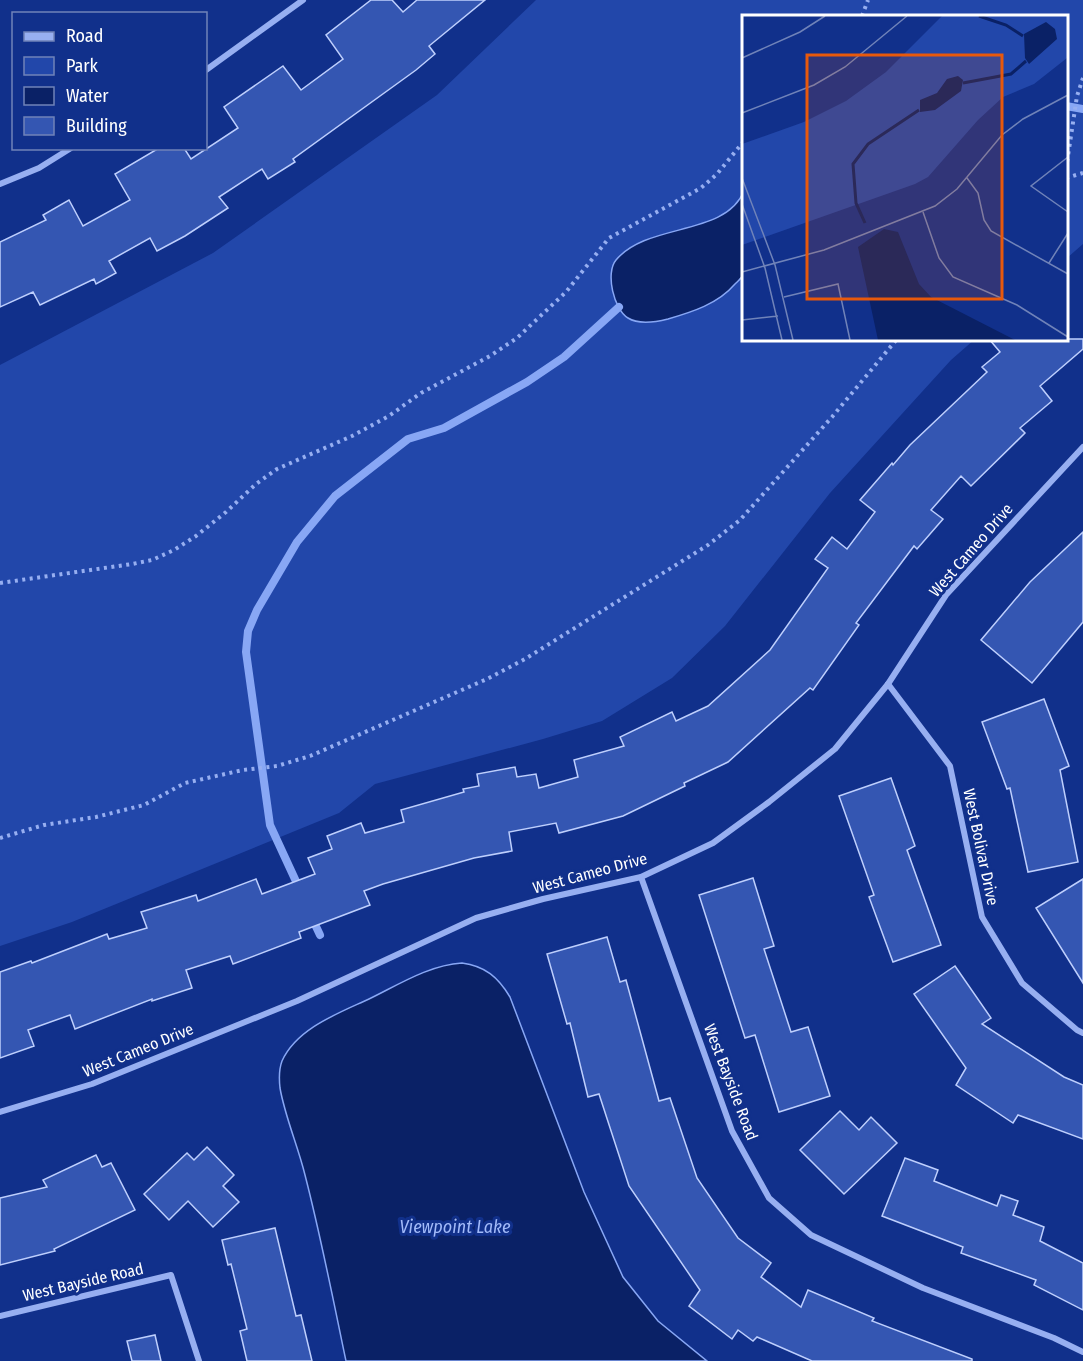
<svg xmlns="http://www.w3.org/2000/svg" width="1083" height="1361" font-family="'Fira Sans Condensed',sans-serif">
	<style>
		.green { fill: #2247aa }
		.water { fill: #0a2166; stroke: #88a7f5; stroke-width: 1.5 }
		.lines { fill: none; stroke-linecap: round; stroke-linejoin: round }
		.stream { stroke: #88a7f5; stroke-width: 8 }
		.building { fill: #3456b2; stroke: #becffd; stroke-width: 1.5 }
		.path { stroke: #97aff1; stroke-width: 4; stroke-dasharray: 3 4.5; stroke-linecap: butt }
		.street { stroke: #97aff1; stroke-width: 6 }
		.labels { text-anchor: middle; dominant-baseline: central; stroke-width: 6; stroke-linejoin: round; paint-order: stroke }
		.street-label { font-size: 16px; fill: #fff; stroke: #11308b }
		.water-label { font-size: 18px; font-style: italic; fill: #a2baf9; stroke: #11308b }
		.inset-river { fill: none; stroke: #0a2166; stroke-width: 3 }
		.inset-road { fill: none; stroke: #7083b9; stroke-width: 1.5 }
		.view { fill: #e8590c; fill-opacity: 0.15; stroke: #e8590c; stroke-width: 3 }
		.inset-edge { fill: none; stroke: #fff; stroke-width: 3 }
	</style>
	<rect width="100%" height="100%" fill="#11308b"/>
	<path class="green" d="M536,0h547v244l-16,14 -1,-242h-322v323h231l-24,21 -121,133 -105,133 -53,52 -70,43 -59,18 -168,45 -36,29 -267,109 -72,24v-581l213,-112 224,-158z"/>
	<g class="water">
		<path d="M744,191c0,21 0,42 0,64 0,5 2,13 0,18 -1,4 -6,8 -9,11 -17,20 -43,28 -67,35 -12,3 -29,6 -40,-1 -14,-8 -23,-45 -12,-58 32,-38 109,-23 128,-69z"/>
		<path d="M462,963c23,3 36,14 48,34l74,195 39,85 35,44 49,40h-361c-13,-62 -25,-124 -41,-186 -7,-29 -20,-58 -25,-87 -1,-9 -1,-19 2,-27 15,-33 57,-48 87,-62 29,-14 60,-34 93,-36z"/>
	</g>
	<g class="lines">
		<g class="stream">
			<path d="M1066,106l17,3"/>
			<path d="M300,890l-30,-65 -24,-173 2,-21 9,-21 40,-68 38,-46 73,-57 36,-11 83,-46 37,-25 55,-50"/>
			<path d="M312,918l8,17"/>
		</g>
	</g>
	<g class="building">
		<path d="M371,0h21l11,12 14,-12h68l-56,46 6,8 -19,16 -123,89 2,3 -27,17 -6,-10 -43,28 9,11 -43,28 -28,15 -7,-13 -41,23 7,12 -20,11 -2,-5 -54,26 -7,-13 -33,15v-65l46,-22 -3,-5 26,-15 14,26 47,-26 -15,-26 44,-26h25l7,11 47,-31 -14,-21 59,-41 18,24 42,-31 -17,-24z"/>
		<path d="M989,339h94v10l-43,37 12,15 -32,27 5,5 -54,53 -10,-10 -30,34 12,9 -26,30 -3,-3 -58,77 3,2 -46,65 -3,-2 -82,74 -44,21 1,3 -62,30 -64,17 -3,-10 -47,9 3,19 -38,7 -91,26 -19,7 6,14 -71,27 2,6 -68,26 -3,-8 -44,14 6,18 -40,13v-2l-77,30 -5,-14 -42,15 6,16 -34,12v-86l31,-11 1,2 75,-29 2,5 38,-11 -6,-16 55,-17 2,6 58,-22 6,15 53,-20 -7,-16 24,-9 -5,-13 34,-13 4,10 39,-11 -3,-12 63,-18 -1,-3 16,-3 -2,-12 38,-7 2,10 19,-3 3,14 39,-11 -4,-17 50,-14 -4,-9 52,-25 4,9 32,-15 62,-56 58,-82 -13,-9 17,-22 15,12 28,-37 -15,-12 32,-37 1,2 17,-20 77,-73 -5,-5 18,-15z"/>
		<path d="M1083,532v90l-51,61 -51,-43 49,-58z"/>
		<path d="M1044,699l25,67 -9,4 18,92 -50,10 -18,-84 -3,1 -25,-67z"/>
		<path d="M891,778l24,68 -8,4 34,95 -48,17 -24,-65 5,-2 -35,-99z"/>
		<path d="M753,878l21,68 -10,3 27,83 17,-5 22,69 -51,16 -24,-77 -10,3 -46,-143z"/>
		<path d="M1083,879v104l-47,-75z"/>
		<path d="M607,937l13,45 6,-2 33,121 11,-3 27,80 41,60 33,25 -10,14 40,30 7,-17 66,28 -2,3 100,38v2h-160l-55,-24 -4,4 -15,-11 -6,9 -43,-33 11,-16 -71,-104 -30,-92 -11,3 -18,-74 -3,1 -20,-70z"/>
		<path d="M955,966l36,52 -9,6 82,53 19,8v54l-65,-24 -5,8 -57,-38 10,-17 -52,-74z"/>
		<path d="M840,1111l19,19 12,-13 26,26 -53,51 -44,-44z"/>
		<path d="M207,1147l27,28 -11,11 16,16 -26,25 -25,-26 -19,19 -25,-26 43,-41 7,7z"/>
		<path d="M96,1155l6,12 9,-4 24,47 -81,39 1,2 -55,14v-67l47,-11 -4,-7z"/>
		<path d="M905,1158l33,12 -4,11 63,25 4,-11 17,6 -5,14 31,12 -4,14 43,22v47l-49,-25 2,-5 -75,-27 2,-6 -81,-31z"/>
		<path d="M275,1228l21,88 5,-1 11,46h-65l-7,-30 7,-2 -16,-65 -3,1 -6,-25z"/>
		<path d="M155,1335l6,26h-29l-5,-20z"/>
	</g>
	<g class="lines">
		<g class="path">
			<path d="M862,16l6,-16"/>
			<path d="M1066,169l11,-73 6,-18"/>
			<path d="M1066,178l17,-5"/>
			<path d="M0,583l132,-19 20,-4 22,-10 22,-14 30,-24 30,-28 21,-15 75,-33 37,-20 32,-23 69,-37 27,-18 49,-46 43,-54 92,-50 16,-14 27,-33"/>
			<path d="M0,838l44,-13 52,-8 48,-12 41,-22 58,-13 34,-4 33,-10 177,-77 38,-20 183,-114 32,-25 92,-103 65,-78"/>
		</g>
		<g class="street">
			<path d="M206,70l97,-70"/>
			<path d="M0,184l39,-16 32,-20"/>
			<path d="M888,684l62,82 32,151 40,66 55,47 6,3"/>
			<path d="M641,877l91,254 37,67 42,37 112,53 131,50 29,14"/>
			<path d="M0,1112l92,-28 205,-83 179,-83 67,-19 98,-22 72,-34 56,-41 66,-53 53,-65 58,-89 137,-148"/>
			<path d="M0,1316l171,-41 28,86"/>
		</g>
	</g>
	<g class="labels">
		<g class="street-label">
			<text transform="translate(971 550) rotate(-49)">West Cameo Drive</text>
			<text transform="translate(981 847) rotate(78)">West Bolivar Drive</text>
			<text transform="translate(590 873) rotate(-15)">West Cameo Drive</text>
			<text transform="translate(138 1050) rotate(-22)">West Cameo Drive</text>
			<text transform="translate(731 1082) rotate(69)">West Bayside Road</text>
			<text transform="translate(83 1282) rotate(-13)">West Bayside Road</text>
		</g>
		<g class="water-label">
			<text x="455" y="1227">Viewpoint Lake</text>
		</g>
	</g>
	<g transform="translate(742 15)">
		<rect width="326" height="326" fill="#11308b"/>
		<path d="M200,1h125v42l-33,26 -31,13 -25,23 -50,57 -13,7 -173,61v-101l62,-22 42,-21 40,-29z" fill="#2247aa"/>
		<path d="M304,7l9,7 2,10 -28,25 -4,-6 -1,-24zM216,61l5,4 -2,11 -26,19 -15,2v-12l17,-7 10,-14zM142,214l14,3 21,52 12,13 84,43h-137l-20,-93z" fill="#0a2166"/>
		<path class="inset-river" d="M237,1l27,9 17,11M221,68l48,-9 15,-13M123,208l-9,-20 -3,-39 15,-20 51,-34"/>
		<path class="inset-road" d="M0,43l58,-26 25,-16M0,98l72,-28 31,-18 62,-51M326,142l-37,29 37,26M0,163l33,87 18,75M225,163l11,15 6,27 7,11 77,43M0,189l23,64 17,72M181,197l16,46 14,19 64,28 51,32M307,248l19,-30M0,257l82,-22 111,-44 22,-17 45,-54 21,-16 45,-24M42,282l54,-13 12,56M0,305l36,-4"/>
		<path class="view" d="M65,40h195v244h-195z"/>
		<rect width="326" height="326" class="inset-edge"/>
	</g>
	<rect x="12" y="12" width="195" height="138" fill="#11308b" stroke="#7083b9" stroke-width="1.5"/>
	<rect x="24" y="32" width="30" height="9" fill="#97aff1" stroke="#7083b9" stroke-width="1.5"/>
	<text x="66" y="42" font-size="18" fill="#ffffff">Road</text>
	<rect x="24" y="57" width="30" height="18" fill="#2247aa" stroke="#7083b9" stroke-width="1.5"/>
	<text x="66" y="72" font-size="18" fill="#ffffff">Park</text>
	<rect x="24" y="87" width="30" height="18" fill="#0a2166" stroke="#7083b9" stroke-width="1.5"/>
	<text x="66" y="102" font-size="18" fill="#ffffff">Water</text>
	<rect x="24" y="117" width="30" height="18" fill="#3456b2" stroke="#7083b9" stroke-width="1.5"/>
	<text x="66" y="132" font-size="18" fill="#ffffff">Building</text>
</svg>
